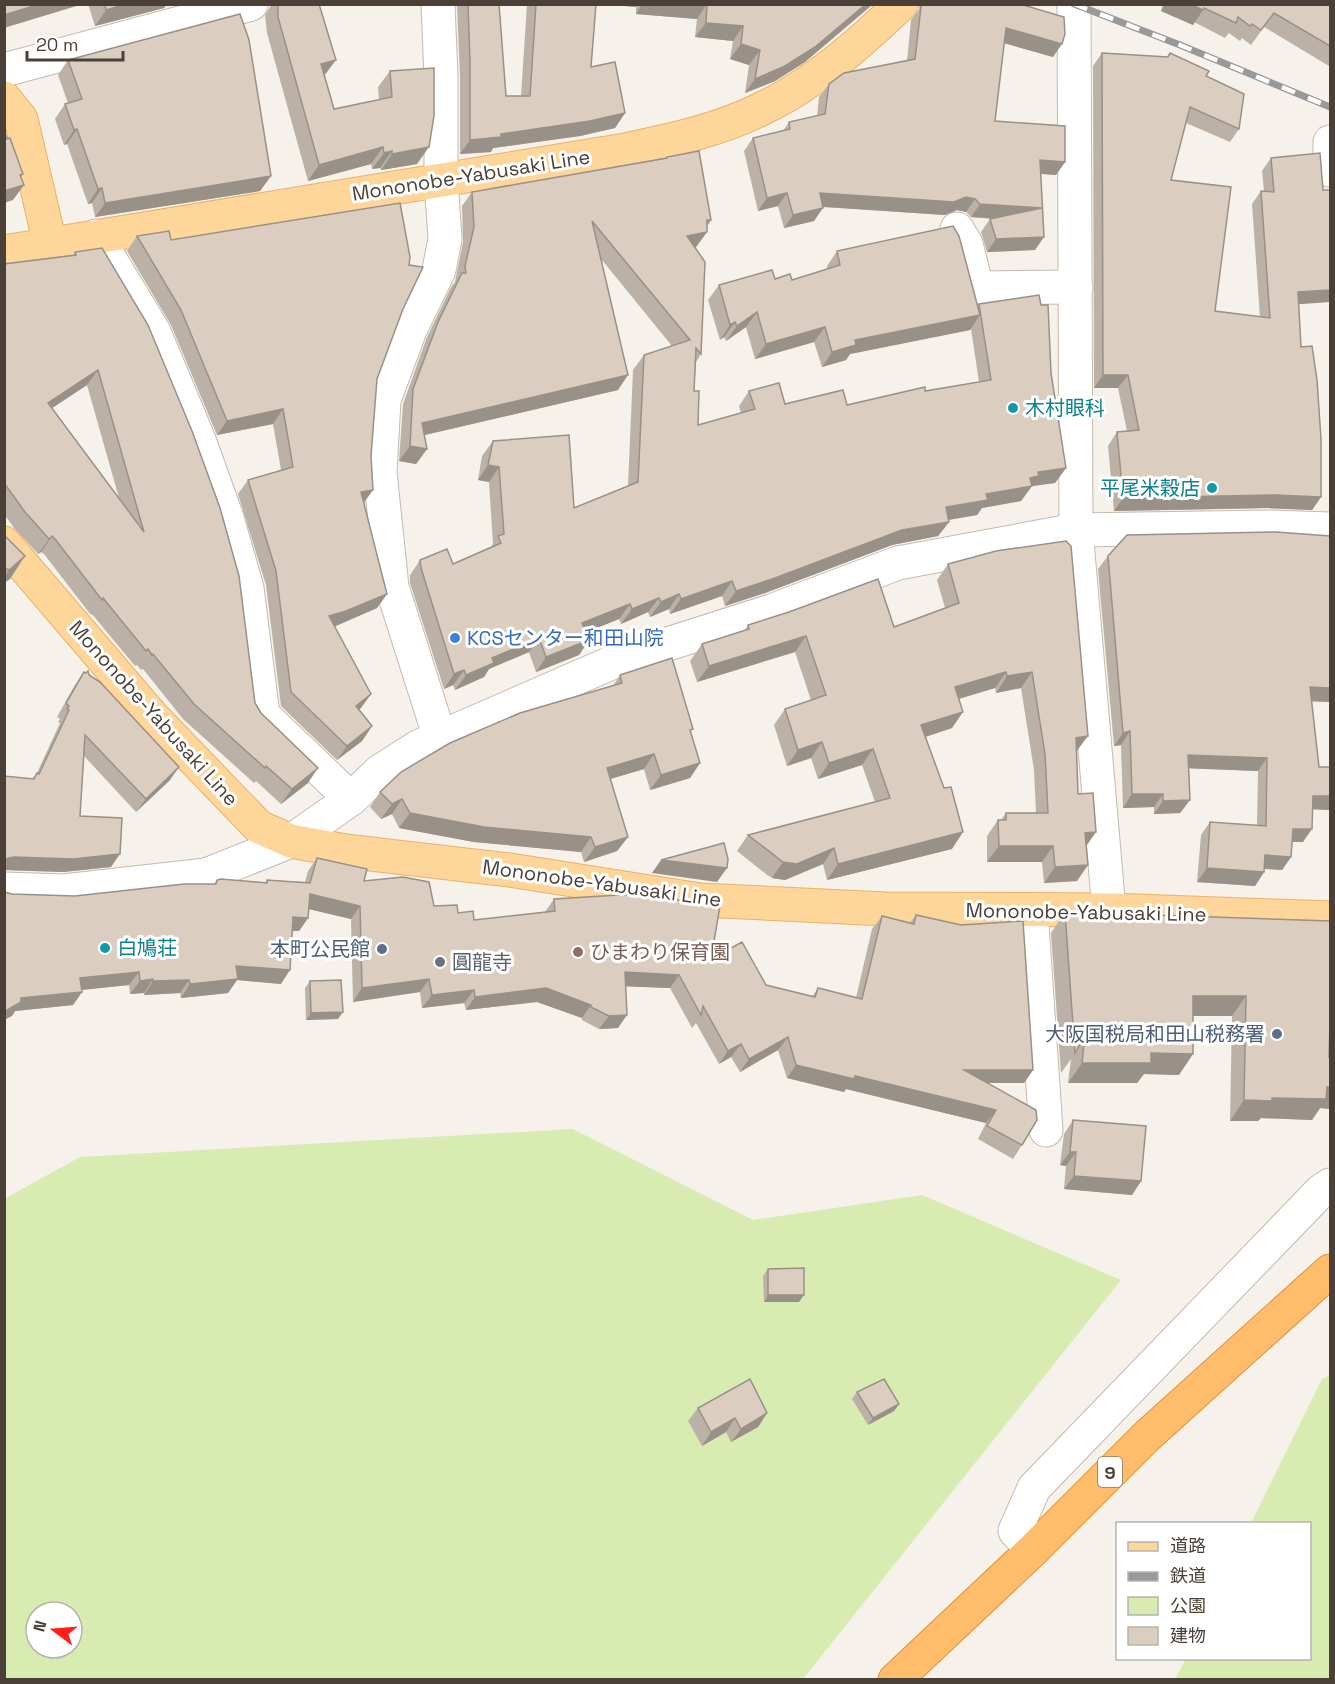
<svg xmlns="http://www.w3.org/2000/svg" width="1335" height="1684" font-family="'Space Grotesk','Noto Sans JP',sans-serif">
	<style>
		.green { fill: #d8ebb1; fill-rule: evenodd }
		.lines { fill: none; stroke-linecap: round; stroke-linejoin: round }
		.minor-casing { stroke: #c5baae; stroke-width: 35 }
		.major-casing { stroke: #eab263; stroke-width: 35 }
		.highway-casing { stroke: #e68f34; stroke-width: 35 }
		.minor { stroke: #fff; stroke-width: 33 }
		.major { stroke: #ffd699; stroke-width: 33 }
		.highway { stroke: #ffbd6b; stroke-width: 33 }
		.rail-casing { stroke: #999; stroke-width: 7 }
		.rail { stroke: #fff; stroke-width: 4.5; stroke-dasharray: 14; stroke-linecap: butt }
		.wall { fill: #bcb1a6; fill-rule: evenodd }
		.shaded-wall { fill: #999087 }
		.building { fill: #dbcec1; stroke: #999087; stroke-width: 1.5; fill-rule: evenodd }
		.culture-dot { fill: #0f9aa8; stroke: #fff; stroke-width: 2 }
		.shop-dot { fill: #3f7fe0; stroke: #fff; stroke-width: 2 }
		.service-dot { fill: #5c6f8a; stroke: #fff; stroke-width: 2 }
		.education-dot { fill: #8d6e63; stroke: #fff; stroke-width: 2 }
		.worship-dot { fill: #6b7280; stroke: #fff; stroke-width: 2 }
		.labels { text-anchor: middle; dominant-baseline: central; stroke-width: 6; stroke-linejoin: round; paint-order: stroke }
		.shield { fill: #fff; stroke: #807973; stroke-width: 1.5 }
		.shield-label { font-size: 18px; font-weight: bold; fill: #4a4037 }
		.street-label { font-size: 20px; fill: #4a4037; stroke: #fff }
		.culture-label { font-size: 20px; fill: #0d838f; stroke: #fff; text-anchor: start }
		.shop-label { font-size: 20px; fill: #366cbe; stroke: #fff; text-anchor: start }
		.service-label { font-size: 20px; fill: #4e5e75; stroke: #fff; text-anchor: end }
		.education-label { font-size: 20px; fill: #785e54; stroke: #fff; text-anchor: start }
		.worship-label { font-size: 20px; fill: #5b616d; stroke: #fff; text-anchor: start }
	</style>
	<rect width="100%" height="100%" fill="#f6f1ea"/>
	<g class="green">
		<path d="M573,1129l180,91 169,-25 199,85 -318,399h-798l-1,-480 76,-42zM36,1612h36v36h-36z"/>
		<path d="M1330,1375v304h-155l11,-20 124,-1v-134l-59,-1 71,-144z"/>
	</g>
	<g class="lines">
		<g class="minor-casing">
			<g id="minor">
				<path d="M438,4l3,73v103l4,59 -6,31 -29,60 -26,70 -4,72 12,115 48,151"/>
				<path d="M1074,4l2,526 33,380"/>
				<path d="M4,70l247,-66"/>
				<path d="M1330,142v28"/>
				<path d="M957,229l9,15 11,44 99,-1"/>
				<path d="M96,236l58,96 45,108 28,78 20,70 16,127 88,84"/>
				<path d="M4,889l60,2 142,-16 85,-34 60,-42 28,-27 39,-25 200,-87 153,-49 127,-48 178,-33 191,-3 63,2"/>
				<path d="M1031,911l15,219"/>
				<path d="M1033,1550l-18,-19 19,-43 287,-297 9,-6"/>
			</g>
		</g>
		<g class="major-casing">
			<g id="major">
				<path d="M4,98l17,21 29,125"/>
				<path d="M4,252l621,-102c45,-10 91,-19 132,-39 55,-25 101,-66 144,-107"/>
				<path d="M4,543l148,173 107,111 32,14 54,10 165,19 190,30 186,9 223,1 221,8"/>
			</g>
		</g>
		<g class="highway-casing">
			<path id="highway" d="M895,1680l138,-130 114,-114 183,-165"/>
		</g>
		<use href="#minor" class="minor"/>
		<use href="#major" class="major"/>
		<use href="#highway" class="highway"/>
		<g class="rail-casing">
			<path id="rail" d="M1074,4l106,41 150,62"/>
		</g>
		<use href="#rail" class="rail"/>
	</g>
	<g class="wall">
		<path d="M88,4h79l-3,4 -69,18z"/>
		<path d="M272,4h47l5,72 10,33 45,-9 -1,-13 12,-16 27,93 -36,6 -1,-2 -8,1 -1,-5 -63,17 -41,-148 -2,-18z"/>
		<path d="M457,4h42l7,92h15l6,-92h69l-5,63 34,46 -10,15 -35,8 -87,12 -2,4 -31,2v-77z"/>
		<path d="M601,4h272l-68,58 -30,19 -30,12 4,-28 -19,-6 3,-18 -38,-4 2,-18 -61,-5v-7z"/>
		<path d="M919,4h101l33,53 -49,-14 -9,78 70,41 -9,13 -15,-1 -6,76 -48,2 -6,-20 9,-13h3l-22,-2 -5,-5 -9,-2 -12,5 -122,-8 -9,14 -30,7 -6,-22 -20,5 -14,-60 9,-13 30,-7 6,-9 28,-6 2,-19 10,-13 78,-23 4,-41 8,-11z"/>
		<path d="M1163,4h167v61l-1,1 -65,-39 -13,18 -9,-7 -2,3 -11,-8 -4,5 -31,-16 -1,3 -32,-14z"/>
		<path d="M1102,53l65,4 3,-4 36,23 33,53 -9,13 -44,-19 -15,57 44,131 45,6 -8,-113 9,-13h3l-2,-20 9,-13 27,147 3,42 20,150 -9,13 -45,-2 -153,3 -6,-65 9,-14 10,-1 -9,-43h-24l-1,-322z"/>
		<path d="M68,60l203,116 -11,15 -165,26 -3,-14 -4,1 -21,-60 -3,1 -9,-26 10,-15 3,-1 -10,-28z"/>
		<path d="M667,157l40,69v6l-11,15 -1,1 6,106 -5,8 -2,29 4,34 43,-12 -2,-7 10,-15 36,13 62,1 132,-23 -8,-53 -1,1 -120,24 -4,6 -24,7 -8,-25 -59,17 -9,-32 -20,14 -2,-4 -4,3 -12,-40 11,-15 56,-6 17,1 35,-11v-3l10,-15 141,55 1,-2 72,69 15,95 -11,15 -23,3 -11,15 -39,7 -5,7 -29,5 1,2 -11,14 -46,9 -127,48 -40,13 -3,-10 -52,18 -1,-5 -19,8 -2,-5 -27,12 -2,-5 -33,13 3,8 -10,15 -43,17 -7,-20 -40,17 -5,8 -29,13 -2,-5 -9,4 -34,-106v-8l10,-15 33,4 37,-16 3,-4 -4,-62 -11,-2 4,-24 11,-15 81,67 54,-22 5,-116 11,-15 28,-9 -70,-86 16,130 -194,45 3,14 -11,15 -17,-3 4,-57 24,-67 24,-50 4,-5 8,-40 -1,-36 10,-14 193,-34z"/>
		<path d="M137,236l34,4 232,69 -26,70 -13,124 23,91 -10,14 -42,18 36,68 -12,16 13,16 -10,15 -25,19 -56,-54 -15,-121 -28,-91 10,-14 33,-10 -8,-46 -56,11 -46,-110 -44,-74z"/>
		<path d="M75,252l180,451 6,10 47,70 -27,21 -25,-23 -2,2 -71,-64 -40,-50 -2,1 -4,-5 -2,1 -43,-52 -1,1 -47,-61 -3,-2 -3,2 -24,-26 -10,-14v-250l69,-9zM87,385l32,113 -67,-90z"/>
		<path d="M4,535l6,44 -6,4z"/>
		<path d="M1330,536v166l-18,-1 7,66h11v43l-17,-1 -10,33h-11l-1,15 -9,13 -18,-1v3l-9,14 -58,-4 4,-47 9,-13 47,3 1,-54 -69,-3 1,32 -10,13 -26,1v-7l-31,1 -2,-63 -7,1 -16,-177 10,-13z"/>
		<path d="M996,551l80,201 2,42 9,52 -10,35 -33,2 -2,-21h-55v-26l11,-16h3l5,-7h30l-2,-43 -13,-82 -25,5 -1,-5 -36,11 -7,29 -27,9 27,112 -125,31 -4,-16 -38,16 -13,-2 -6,-4 -29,-23 11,-16 127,-33 -13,-37 -44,14 -7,-21 -24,8 -13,-41 11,-16 26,-9 -16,-48 -98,30 -7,-21 12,-17 43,-14 3,-5 146,2 51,-19 -8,-28 11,-16z"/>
		<path d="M84,672l5,3 81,105 -34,32 -52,-56 -4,60 31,51 -48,5 -58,-2 27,-91 5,-6 23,-50 -2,-1 2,-3 -3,-2 18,-32z"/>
		<path d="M620,675l71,57 9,31 -10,15 -40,12 -6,-21 -34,10 18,58 -11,14 -33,11 -3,-10 -107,-10 -75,-14 -7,-14 -11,5 -11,-12 10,-15 233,-106z"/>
		<path d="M317,858l47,23 70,25 24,7 16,7 71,-8 9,-13 157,60 55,26 46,12 6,-9 38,10 16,-69 10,-13 28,7 6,-8 117,155 -9,13h-36l34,62 -9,14 -35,-20 8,-16 -140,-34 -2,3 -57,-14 -9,-28 -38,22 -9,-15 -12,7 -23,-41 -4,5 -22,-40 -45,-2 -7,42 -19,1 -17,-9v-2l-45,-16 -71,8 -2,-7 -42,5 -2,-16 -67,10 -2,-83 -42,-10 -1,9 -9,13h-7l-11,53 -44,-4 -9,13 -47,5 -1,-5 -36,2v-2l-14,1 -1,-9 -47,5v2l-9,13 -58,6 -3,5v-122l63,2 139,-12 3,-4 48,3 2,-3 38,2 3,-11z"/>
		<path d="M1065,912l265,9 -1,136h1v52l-10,-1 -8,12 -51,-2 -3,3h-28l2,-105h-39l-14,59 -35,-1 -7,9h-69l3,-24 -10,14 -10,-140z"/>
		<path d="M310,981l28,38 -32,1 -1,-32z"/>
		<path d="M1073,1120l68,61 -9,14 -68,-6 2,-23 -6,-1 4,-31z"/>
		<path d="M768,1269l31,33h-35l-1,-26z"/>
		<path d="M857,1392l42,12 -5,7 -26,14 -16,-26z"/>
		<path d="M698,1408l69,5 -9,14 -27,15 -5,-10 -24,14 -14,-25z"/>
	</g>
	<g class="shaded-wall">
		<path d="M40,4h43l-79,24v-13z"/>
		<path d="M126,4h41l-3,4 -69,18 11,-16z"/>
		<path d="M601,4h36l-1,3z"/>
		<path d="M642,4h65l-10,15 -61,-5z"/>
		<path d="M866,4h7l-68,58 -30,19 -30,12 10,-14z"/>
		<path d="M1165,4h25l13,6 -10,15 -32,-14z"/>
		<path d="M706,23l37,3 -10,15 -38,-4z"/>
		<path d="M1006,28l56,16 -9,13 -56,-16z"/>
		<path d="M741,44l19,6 -11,15 -19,-6z"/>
		<path d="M336,60l-12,16 -3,-12z"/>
		<path d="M625,113l-10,15 -35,8 -87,12 -2,4 -31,2 10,-14 31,-6z"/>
		<path d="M77,129l-10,15 -3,1 10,-15z"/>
		<path d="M383,147l-12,17 -63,17 11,-16z"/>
		<path d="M429,147l-12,17 -36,6 11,-16z"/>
		<path d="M392,151l-12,17 -8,1 12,-16z"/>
		<path d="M1040,160l25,2 -9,13 -25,-2z"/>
		<path d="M23,174l-10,14 11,-3 -11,15 -9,3v-12l16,-16z"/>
		<path d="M271,176l-11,15 -165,26 10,-14z"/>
		<path d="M102,188l-10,15 -4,1 10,-15z"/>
		<path d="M787,193l-9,13 -20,5 9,-13z"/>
		<path d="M820,193l146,4 9,2 -9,13 -9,-2 -12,5 -134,-9z"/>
		<path d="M980,204l62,4 -10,13 -61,-4z"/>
		<path d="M823,208l-9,13 -30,7 9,-13z"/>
		<path d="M707,220h4l-9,13 5,-1 -11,15 -19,4 10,-15z"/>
		<path d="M1044,237l-9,13 -48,2 9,-13z"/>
		<path d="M1330,290v12l-42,3 10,-13z"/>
		<path d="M757,312l-11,15 -20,14 11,-15z"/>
		<path d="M980,315l-10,15 -120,24 -4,6 -24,7 10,-15 23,-12z"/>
		<path d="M735,322l-11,15 -4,3 10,-15z"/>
		<path d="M825,327l-11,15 -59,17 11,-15z"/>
		<path d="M98,370l-11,15 -50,33 11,-15z"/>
		<path d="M628,375l-10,15 -206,48 10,-15z"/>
		<path d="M1103,375h25l-10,13h-24z"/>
		<path d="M283,409l-10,15 -56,11 10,-14z"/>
		<path d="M410,446l17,3 -11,15 -17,-3z"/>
		<path d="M488,465l11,2 -10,15 -11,-2z"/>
		<path d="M1066,468l-11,15 -23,3 -11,15 -39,7 -5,7 -41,7 10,-15 84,-29 8,-6z"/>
		<path d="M373,490l-10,14 -2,-12z"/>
		<path d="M1276,495l45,2 -9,13 -45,-2 -153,3 9,-13z"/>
		<path d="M949,522l-11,14 -46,9 -127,48 -40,13 11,-15 166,-61z"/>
		<path d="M52,536l-11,16 -3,2 11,-15z"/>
		<path d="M25,556l-15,23 -6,4v-6l5,-7z"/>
		<path d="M732,581l-10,15 -52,18 11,-15z"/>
		<path d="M387,594l-10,14 -41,18 -17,4 10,-14z"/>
		<path d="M679,594l-10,15 -19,8 11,-15z"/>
		<path d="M659,598l-11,14 -27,12 11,-15z"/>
		<path d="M630,604l-11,15 -47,19 10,-15z"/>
		<path d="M806,636l-11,16 -98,30 12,-16z"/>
		<path d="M539,638l-10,14 -40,17 -5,8 -29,13 11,-15 26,-17z"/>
		<path d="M589,640l-10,15 -43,17 10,-15z"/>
		<path d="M464,670l-11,15 -9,4 10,-15z"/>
		<path d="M1006,672l-11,16 -51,15 11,-16z"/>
		<path d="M1032,672l-11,16 -25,5 11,-17z"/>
		<path d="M1310,687l20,1v14l-29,-1z"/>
		<path d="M371,694l-10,14 -15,12 10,-14z"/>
		<path d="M963,712l-11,16 -42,14 11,-17z"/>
		<path d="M372,726l-10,15 -25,19 10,-14z"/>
		<path d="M1130,731l-9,14 -7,1 9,-13z"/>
		<path d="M1088,736l-12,16v-14z"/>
		<path d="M822,742l-11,16 -24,8 11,-16z"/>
		<path d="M873,749l-11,16 -44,14 11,-16z"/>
		<path d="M654,754l-10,15 -47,14 10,-15z"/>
		<path d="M1188,755l79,3 -9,13 -79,-3z"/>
		<path d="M700,763l-10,15 -40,12 11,-15z"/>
		<path d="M179,767l-9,13 -34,32 10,-13z"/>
		<path d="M318,768l-10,15 -27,21 11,-15z"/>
		<path d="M1132,794h31l-9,13 -31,1z"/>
		<path d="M1313,796h17v14l-26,-1z"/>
		<path d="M402,799l-10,15 -11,5 11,-15z"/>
		<path d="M1190,800l-10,13 -26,1 9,-13z"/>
		<path d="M410,813l181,24 -10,15 -107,-10 -75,-14z"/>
		<path d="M1293,829h19l-9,13h-19z"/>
		<path d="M963,832l-11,17 -125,31 11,-16z"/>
		<path d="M1096,832l-11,16v-15z"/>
		<path d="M628,837l-11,14 -33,11 11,-15z"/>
		<path d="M999,846h54l-11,16h-55z"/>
		<path d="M834,848l-11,16 -38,16 -13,-2 11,-16z"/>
		<path d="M120,854l-9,13 -48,5 -59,-2v-11l10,-2z"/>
		<path d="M1265,855l26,2 -9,13 -26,-2z"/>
		<path d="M661,860l66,8 -10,14 -65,-9z"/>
		<path d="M1088,865l-11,16 -33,2 11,-16z"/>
		<path d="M1207,868l57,4 -9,14 -58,-4z"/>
		<path d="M310,894l50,12 -9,13 -51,-12z"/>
		<path d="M293,917l15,1 -9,13h-15z"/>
		<path d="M236,966l54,4 -9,14 -44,-4 -9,13 -47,5 9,-14z"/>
		<path d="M139,972l-10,13 -58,6 9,-13z"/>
		<path d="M625,972l54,3 -9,13 -55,-2z"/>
		<path d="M153,979l-9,14 -14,1 10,-13z"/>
		<path d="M429,979l-9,13 -67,10 9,-14z"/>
		<path d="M189,980l-9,13 -36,2 9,-14z"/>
		<path d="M546,988l45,17 -9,13 -45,-16 -71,8 9,-13z"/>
		<path d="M474,990l-10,13 -42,5 10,-13z"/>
		<path d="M82,992l-9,13 -58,6 -3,5 -8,4v-8l17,-14z"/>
		<path d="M1193,996h53l-14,20h-53z"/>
		<path d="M343,1012l-5,7 -32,1 5,-7z"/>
		<path d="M627,1015l-9,13 -19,1 10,-13z"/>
		<path d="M788,1037l-10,13 -38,22 9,-13z"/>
		<path d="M741,1044l-10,13 -12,7 9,-13z"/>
		<path d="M1151,1053l42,1 -14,21 -35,-1 -7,9h-69l14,-20z"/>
		<path d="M796,1065l59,11 141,34 -10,13 -140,-34 -2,3 -57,-14z"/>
		<path d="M964,1070h69l-9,13h-69z"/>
		<path d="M1327,1087h3v22l-10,-1 -8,12 -51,-2 -3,3h-28l14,-21 28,-2z"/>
		<path d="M1070,1152h6l-10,14 -6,-1z"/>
		<path d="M1074,1176l67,5 -9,14 -68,-6z"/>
		<path d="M768,1295h36l-5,7h-35z"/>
		<path d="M899,1404l-5,7 -26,14 5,-7z"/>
		<path d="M767,1413l-9,14 -27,15 10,-13z"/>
		<path d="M735,1418l-9,14 -24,14 9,-14z"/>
	</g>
	<g class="building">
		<path d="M4,4h36l-36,11z"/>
		<path d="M105,4h21l-20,6z"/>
		<path d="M278,4h41l17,56 -15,4 13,45 58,-12 -2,-26 44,-3v48l-5,31 -37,7v-3l-8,2 -1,-6 -64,18 -41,-148z"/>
		<path d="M468,4h31l7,92h24l6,-92h60l-5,63 24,-5 10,51 -35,8 -89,13v3l-31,3v-78z"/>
		<path d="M707,4h159l-51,43 -30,19 -30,13 5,-29 -19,-6 2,-18 -37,-3z"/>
		<path d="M922,4h98l44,13 1,17 -3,10 -56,-16 -11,93 70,5v36l-25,-2 4,77 -48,2 -6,-20 52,-11 -62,-4 -5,-5 -9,-2 -12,5 -134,-9 3,15 -30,7 -6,-22 -20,5 -14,-60 37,-9 -1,-7 36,-8 4,-30 15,-11 71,-14 6,-52z"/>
		<path d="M1190,4h140v42l-56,-33 -13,17 -9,-6 -2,2 -12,-9 -2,6 -32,-15 -1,2z"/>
		<path d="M240,14l9,26 22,136 -166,27 -3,-15 -4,1 -21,-60 -3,1 -9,-26 17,-5 -14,-39z"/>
		<path d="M1102,53l66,4 2,-4 39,18 -3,5 38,18 -5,35 -49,-22 -19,73 60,7 -16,124 55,7 -9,-127 13,1 -3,-34 49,-5 3,37h7v100l-32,2 3,55 11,-1 5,34 4,59v58l-45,-2 -153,3 -6,-66 22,-2 -11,-55h-25z"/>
		<path d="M4,130l3,9 3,-1 13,36 -3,1 4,10 -20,6z"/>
		<path d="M699,151l12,69h-4v12l-20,4 18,26 -4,92 -5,-6 -2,43h5l-1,34 57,-16 -6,-18 30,-8 6,21 58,-14 4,15 78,-18v4l66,-11 -12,-76 60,-9 2,10h7l3,68 15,95 -28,4 1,4 -9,2 2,8 -46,8 2,6 -42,7 3,15 -47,8 -127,48 -39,13 -4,-10 -51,18 -2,-5 -18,8 -2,-4 -27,11 -2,-5 -48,19 7,17 -43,17 -7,-19 -47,20 2,5 -28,12 -2,-5 -10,4 -33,-106 -1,-8 27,-11 6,15 48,-21 -3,-7 6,-2 -5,-67 -11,-2 5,-24 76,-6 5,73 64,-26 6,-127 46,-15 -98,-119 36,154 -206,48 5,26 -17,-3 3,-57 25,-67 24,-49h4l-1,-7 9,-39 -2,-35 195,-34v-1z"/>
		<path d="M400,203l10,54 -1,8 14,2 -20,42 -26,70 -6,77 2,34 -12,2 26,102 -41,17 -17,5 42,78 -15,12 16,20 -25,20 -56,-54 -15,-121 -28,-91 45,-13 -10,-58 -56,12 -46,-111 -44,-74 32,-5 2,9z"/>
		<path d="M953,226l6,10 21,79 -125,25 1,5 -24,7 -7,-25 -59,17 -9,-32 -20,14 -2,-4 -5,3 -11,-40 53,-15 3,9 15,-5 2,6 48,-15 -3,-14z"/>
		<path d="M102,248l46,77 44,106 28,77 19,68 16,127 6,10 57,55 -26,21 -26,-23 -1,2 -71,-64 -41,-50 -1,1 -4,-6 -2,2 -43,-53 -1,2 -47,-61 -3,-3 -3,3 -24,-27 -21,-29v-219l72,-9 -1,-3zM98,370l46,162 -96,-129z"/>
		<path d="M1276,532l54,4v152l-20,-1 9,80h11v29h-17l-1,33h-19l-2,28 -26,-2 -1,17 -57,-4 3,-46 56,4 1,-68 -79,-3 2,45 -27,1v-7h-31l-2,-63 -7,2 -15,-177 19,-21z"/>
		<path d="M4,535l21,21 -16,14 -5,-2z"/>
		<path d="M1066,541l5,5 17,190 -12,2 2,56 15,-1 3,39 -11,1 3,32 -33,2 -2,-21h-54l-1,-26h8v-7h42l-3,-59 -13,-82 -25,4 -1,-4 -51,15 8,25 -42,13 23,63 7,-1 12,45 -125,32 -4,-16 -37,16 -14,-2 -35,-27 142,-37 -17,-49 -44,14 -7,-21 -24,8 -13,-41 41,-14 -20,-59 -97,30 -7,-22 47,-15 -1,-4 41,-13 89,-33 16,48 65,-24 -11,-39 48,-13z"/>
		<path d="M672,658l21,71 -3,1 10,33 -39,12 -7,-21 -47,14 21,69 -33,10 -4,-10 -107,-10 -74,-14 -8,-14 -10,5 -12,-12 21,-20 49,-29 70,-30 102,-30 -2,-8z"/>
		<path d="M88,671l1,4 11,7 79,85 -33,32 -61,-64 -5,81 42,2 -2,36 -47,5 -59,-2 -10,2v-83l30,3 3,-6 2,1 30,-64 -2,-1 2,-3 -3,-3 18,-31 2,1z"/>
		<path d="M724,843l4,16 -1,9 -66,-8z"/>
		<path d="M317,858l50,11 -3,12 39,-4 26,5 5,24 23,-1 1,8 15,-2 1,9 81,-9 -1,-12 82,-5 84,12 -9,53 31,-17 24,43 49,12 3,-9 44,11 20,-83 32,8 2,-9 45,10 62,-4 10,149h-69l72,40 1,10 -15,25 -35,-19 9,-16 -141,-34 -1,3 -58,-14 -8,-28 -39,22 -8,-15 -13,7 -25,-45 -2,9 -22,-40 -54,-3 2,43 -18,1 -18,-9v-2l-45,-17 -71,9 -1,-7 -42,5 -3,-16 -67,9 -2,-82 -50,-12 -2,24 -15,-1 -3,53 -54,-4 2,13 -48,5 -1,-4 -36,1v-2l-13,2 -1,-9 -59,6 2,14 -61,6v4l-17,10v-120l8,2 63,2 109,-12h32l1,-4 4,-1 46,4v-3l43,3z"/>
		<path d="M1065,912l265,9v103l-1,33h1v30h-3l-1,12 -54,-1v3l-28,-1 2,-104h-53v58l-42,-1v10h-69l3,-28 -10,18z"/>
		<path d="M341,980l2,32 -32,1 -1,-32z"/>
		<path d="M1073,1120l73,6 -5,55 -67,-5 2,-24h-6z"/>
		<path d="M804,1268v27h-36v-26z"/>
		<path d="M750,1379l17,34 -26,16 -6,-11 -24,14 -13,-24z"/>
		<path d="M884,1379l15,25 -26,14 -16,-26z"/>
	</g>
	<g class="culture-dot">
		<circle cx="1013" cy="408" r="6"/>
		<circle cx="1212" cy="488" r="6"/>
		<circle cx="105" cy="948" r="6"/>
	</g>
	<circle class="shop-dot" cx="455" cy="638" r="6"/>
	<g class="service-dot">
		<circle cx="382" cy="949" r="6"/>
		<circle cx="1277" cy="1034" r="6"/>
	</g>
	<circle class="education-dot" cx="578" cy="952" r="6"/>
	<circle class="worship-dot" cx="440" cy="962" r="6"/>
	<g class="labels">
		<rect class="shield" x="1098" y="1457" width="24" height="30" rx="4.5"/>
		<g class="shield-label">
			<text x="1110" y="1472">9</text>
		</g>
		<g class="street-label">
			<text transform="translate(471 175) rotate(-9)">Mononobe-Yabusaki Line</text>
			<text transform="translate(154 713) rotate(48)">Mononobe-Yabusaki Line</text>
			<text transform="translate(602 883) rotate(8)">Mononobe-Yabusaki Line</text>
			<text transform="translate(1086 912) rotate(1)">Mononobe-Yabusaki Line</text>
		</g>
		<g class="culture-label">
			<text x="1025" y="408">木村眼科</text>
			<text x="1200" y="488" text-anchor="end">平尾米穀店</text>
			<text x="117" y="948">白鳩荘</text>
		</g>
		<g class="shop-label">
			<text x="467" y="638">KCSセンター和田山院</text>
		</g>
		<g class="service-label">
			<text x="370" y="949">本町公民館</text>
			<text x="1265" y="1034">大阪国税局和田山税務署</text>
		</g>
		<g class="education-label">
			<text x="590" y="952">ひまわり保育園</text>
		</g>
		<g class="worship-label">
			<text x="452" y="962">圓龍寺</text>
		</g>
	</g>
	<rect width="1335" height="1684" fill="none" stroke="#4a4037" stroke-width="12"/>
	<rect x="1116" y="1522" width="195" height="138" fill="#ffffff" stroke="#b7b3af" stroke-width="1.5"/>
	<rect x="1128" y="1542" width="30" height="9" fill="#ffd699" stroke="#b7b3af" stroke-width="1.5"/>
	<text x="1170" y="1552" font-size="18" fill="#4a4037">道路</text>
	<rect x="1128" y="1572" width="30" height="9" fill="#999999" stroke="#b7b3af" stroke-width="1.5"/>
	<text x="1170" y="1582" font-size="18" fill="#4a4037">鉄道</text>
	<rect x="1128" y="1597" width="30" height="18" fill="#d8ebb1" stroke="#b7b3af" stroke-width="1.5"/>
	<text x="1170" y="1612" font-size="18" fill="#4a4037">公園</text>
	<rect x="1128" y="1627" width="30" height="18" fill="#dbcec1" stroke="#b7b3af" stroke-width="1.5"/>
	<text x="1170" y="1642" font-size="18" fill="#4a4037">建物</text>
	<g transform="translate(54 1630) rotate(286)"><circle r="28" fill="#ffffff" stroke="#b7b3af" stroke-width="1.5"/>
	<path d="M0-4.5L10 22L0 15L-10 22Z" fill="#ff1f17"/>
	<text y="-9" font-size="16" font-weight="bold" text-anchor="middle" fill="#4a4037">N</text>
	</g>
	<path d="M27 51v9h96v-9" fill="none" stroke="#4a4037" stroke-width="3"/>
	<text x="36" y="51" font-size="18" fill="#4a4037" stroke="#ffffff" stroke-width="4.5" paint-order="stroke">20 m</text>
</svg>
